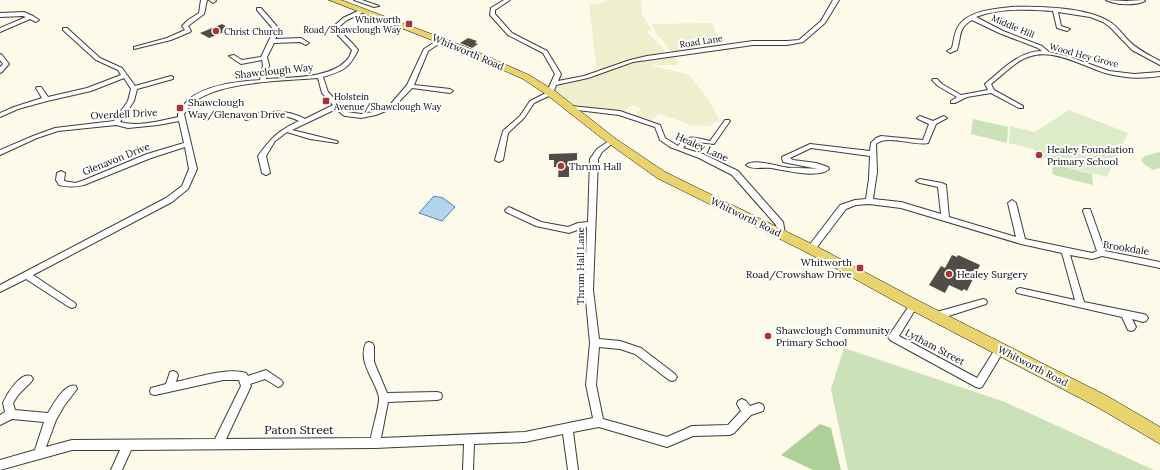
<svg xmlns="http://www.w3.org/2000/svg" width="1160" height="470" font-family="Lora,serif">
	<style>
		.farmland { fill: #efefcd }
		.green { fill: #cbe2b8 }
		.forest { fill: #aed199 }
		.pitch { fill: #dcebc8 }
		.water { fill: #b4d4ee; stroke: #4384bd }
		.building { fill: #514c48 }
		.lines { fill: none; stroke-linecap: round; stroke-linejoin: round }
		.street-casing { stroke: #3d3d3d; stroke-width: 2 }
		.primary-casing { stroke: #1b1b1b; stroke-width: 1 }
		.street { fill: #fff; fill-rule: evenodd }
		.primary { fill: #e9d36d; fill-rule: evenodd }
		.poi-dot { fill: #a93533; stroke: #fff; stroke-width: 1.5 }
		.labels { text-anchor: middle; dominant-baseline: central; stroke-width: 4; stroke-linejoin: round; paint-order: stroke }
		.far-poi-label { font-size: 9px; fill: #0a0a0a; stroke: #fff; text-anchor: start }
		.far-street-label { font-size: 9px; fill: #0a0a0a; stroke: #fff }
		.street-label { font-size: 10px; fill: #0a0a0a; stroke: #fff }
		.poi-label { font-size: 10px; fill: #0a0a0a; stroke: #fff; text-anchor: start }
		.near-street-label { font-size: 12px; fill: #0a0a0a; stroke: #fff }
	</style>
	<rect width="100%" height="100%" fill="#fdfae9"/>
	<g class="farmland">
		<path d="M608,0h33l1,14 10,16h-5v2l12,13h2l3,4v3l-39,10 -28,10 -8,-68h10z"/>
		<path d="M712,23l9,22 -48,8 -9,-8 3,-1 -9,-8 -7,-12z"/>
		<path d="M674,55l5,10h-29l39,10 20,25 11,22h-7v4l-22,-1 -31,-11 -11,8 -15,-6 8,-8 -10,-3 -9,6 -3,-2 -5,2 -41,-4 -22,-16 4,-5 28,-7 48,-17z"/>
	</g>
	<g class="green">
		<path d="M973,119l35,8 -1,16 -36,-9z"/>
		<path d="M1160,152v16l-7,2 -9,-6 -3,-4 4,-4z"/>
		<path d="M1053,164l39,10 1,11 -39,-10 -2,-2z"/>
		<path d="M844,348l161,54 149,68h-306l-17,-81z"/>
	</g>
	<path class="forest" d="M820,424l11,4 10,42h-28l-32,-15z"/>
	<path class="pitch" d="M1069,110l59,23 -21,44 -55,-14 -19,-14 -24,-6 1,-17 25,6z"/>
	<path class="water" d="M434,196l9,2 12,9 -13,14 -23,-8z"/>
	<g class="building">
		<path d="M222,24l9,5 -22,9 -9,-5z"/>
		<path d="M468,38l9,3 -2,2 3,1 -6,4 -12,-5z"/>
		<path d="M577,153v7l-6,1v3h-2v13h-11l1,-10h-5v-7h-5v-6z"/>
		<path d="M952,255l5,2 1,-2 22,10 -13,26 -3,-2 -2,2 -13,-6 -4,8 -16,-8 12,-19 4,2z"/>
	</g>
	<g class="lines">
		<g class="street-casing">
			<g id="street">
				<path d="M201,0h6l-3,14 -16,12 3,5 -1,1 -19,8 -37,9v-2l33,-9 18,-8 -3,-4 6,-6 11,-7z"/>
				<path d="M209,0h6l1,1 -3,2z"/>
				<path d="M354,0h8l17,6 -5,1z"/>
				<path d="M504,0h6l-15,10v4l17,19 35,18 14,23 -3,7 26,-5 46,-16 17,-4 106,-15h34l12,-1 22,-19 12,-21h6l-14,23 -22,19 -16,3h-34l-106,15 -14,2 -45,16 -32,7 -3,9 -19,9 -10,15 -16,15 -5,27 -4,2 -4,-2 8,-29 17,-15 10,-15 18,-9v-3l7,-15 -12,-21 -35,-18 -18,-20 1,-7z"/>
				<path d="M1106,0l20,1 18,-1 1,1c-10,5 -29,4 -39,-1z"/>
				<path d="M1011,7c27,-1 76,0 99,15 8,5 13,13 19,19 9,9 20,14 31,20v4l-28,-15 -22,-23 -7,-5 -13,-5 -32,-5 3,14 9,3 -3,2 -10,-3 -4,-17c-26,-2 -53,-3 -77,6l27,14 39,15 7,6 21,5 39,14 25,3 26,-2v4c-18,3 -37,2 -55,-3 -22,-7 -50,-24 -74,-17 -15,4 -28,19 -40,28l3,6 29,16v2h-4l-28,-15 -24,4 -12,6h-4v-2l6,-4 -19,-11 -6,-6 1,-1h4l5,5 19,11 27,-5 -3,-6 1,-1c16,-13 33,-32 56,-32l-4,-3 -39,-15 -27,-13c-15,9 -10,16 -15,30l-7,3 -3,-2 5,-3c2,-7 2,-15 6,-21 8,-16 36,-18 53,-20z"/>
				<path d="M257,8h4l19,22 -5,9 26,-1 8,5 -3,2 -6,-3 -26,1 -7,14 2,8 -3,14c24,-2 62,0 80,-18 3,-3 5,-7 6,-11l-17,-18 -1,-6 9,-8 19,-9 2,1v2l-17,8 -7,6v5l13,13 5,6c-9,19 -16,21 -35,27l5,15 19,20 14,2 12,-2 16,-6 18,-21 17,-36 17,-11 2,1v2l-15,10 -14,34 36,4 3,2 -3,2 -38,-5 -19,20 -17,7 -15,3 -16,-2 -2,-1 -7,-6 -44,21 45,11 1,1 -1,1 -27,-4 -23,-7 -12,9 -9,15 4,17 -4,2 -4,-2 -4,-17c14,-19 20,-25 41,-35 -18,-9 -34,-6 -53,-1l-3,-2 1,-1c21,-6 40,-9 61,2l28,-14 -11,-12 -4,-15c-35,3 -97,3 -124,24 -4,3 -7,8 -10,12l13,55 -9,20 -16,13 -139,73 42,28 1,2 -1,2 -3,1 -3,-1 -43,-28 -26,13v-7l166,-87 16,-12 7,-17 -4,-22 -34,11 -67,27c-9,2 -16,2 -25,0l-3,-5 1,-7 4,-2 4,2 -1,8 11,2 7,-2 65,-27 37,-11 -5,-22 -21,4 -30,3 -12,-3 -58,6 -21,7 -37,17v-5l33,-14 22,-8 59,-7 14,-20 3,-12 -7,-11 -33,13 -44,10 -29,8 -18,8v-4l14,-6 28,-9 -6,-10 1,-1h4l7,10 39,-9 34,-13 -3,-5 -22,-10 -33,-30v-2h4l33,30 22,10 13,18 36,-10 2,1v2l-36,10 -3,12 -14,21c18,5 40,-1 58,-5v-3c3,-5 7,-11 11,-15 20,-15 48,-17 71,-19l3,-15 -1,-5 -21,4 -12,-8 5,-1 8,5 19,-3 13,-27 -17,-20z"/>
				<path d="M24,12l9,4 6,4 -3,2 -6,-3 -30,13v-4l26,-11 -3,-1 -23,1v-4z"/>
				<path d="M0,54l2,1 7,9 -7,8 -2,1v-6l3,-3 -3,-4z"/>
				<path d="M571,106l49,5 40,14 5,13 13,8c9,-13 18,-8 32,-5l15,-21h4l1,1 -16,23 -25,-3 -6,7 20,6 35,17 45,51 2,12 -1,2h-6l-2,-11 -44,-50 -33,-17 -29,-11 -10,-7 -5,-13 -36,-12 -50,-6 -1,-1z"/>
				<path d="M920,116l13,5 11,-5 3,2 -11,6 -8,19c-13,3 -42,-9 -52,1l1,28 -4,27 28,3 40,12 -3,-27 -18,-4 -4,-2 4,-2 22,4 4,2 3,32 67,20 -8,-34 4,-3 4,3 9,36 67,14 5,-2 -14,-40 1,-2h6l15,42 55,11v6l-58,-12 -10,3 -22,-4 14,47 59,12 3,1 2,3 -2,3 -3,1 -11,-3 4,8 -2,3 -3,1 -3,-1 -6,-13 -105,-24 -1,-2 1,-2 3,-1 55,12 -13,-47 -41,-9 -120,-36 -32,-4 -13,1 -10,4 -32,42h-6l-1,-2 1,-2 32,-42 15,-5 11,-1 3,-20 1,-23 -59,-8 -21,10 3,2 23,3 12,4 1,2c-10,10 -46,1 -58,-1 -8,-1 -19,2 -25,-3 9,-7 33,2 44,3 9,0 19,0 28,1l-35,-7 -1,-5 28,-13 60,7 1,-8 5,-5 5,-2 42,4 6,-16 -11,-5 -1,-1z"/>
				<path d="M612,139l2,1 1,1 -1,1 -12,10 -4,7 -5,131 6,49 21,2 21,7 34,26 2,3 -2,3 -3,1 -3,-1 -34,-26 -15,-5 -21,-2 -3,38 7,34 64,18 25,-11 36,-1 13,-14 -4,-7 1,-3 4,-2 4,2 4,5 9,-3 4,2 1,3 -1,3 -12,4 -17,18 -4,2 -37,1 -26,11 -68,-20 -26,5 5,38h-10l-5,-36 -38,8 -51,2 -1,26h-10l1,-26 -89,4 -244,2 -9,20h-11l9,-20h-48l-72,20v-10l35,-10 9,-28 -32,-3 -12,6v-10l5,-3 -2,-9c4,-9 17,-31 28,-27l2,3 -2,3 -13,13 -5,8 2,7 33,3c5,-8 17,-31 28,-27l1,3 -13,17 -8,14 -10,27 26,-7 143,-1 26,-53 -2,-6h-16l-68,15 -4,-1 -1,-3 1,-3 15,-4 4,-12 3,-1 3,1 2,3 -2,7c18,-4 53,-15 70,-9l2,3 18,-6 15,10 2,3 -2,3 -3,1 -13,-8 -15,5 1,2 -25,53 145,-1c1,-8 9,-34 8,-41 -3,-16 -22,-35 -13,-54l3,-1 3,1 2,3v16l13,31 50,-1 4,1 1,3 -1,3 -4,1 -49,2 -7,36 144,-6 68,-14 -7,-33 4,-42 -5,-53 2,-63 -7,2 -11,4 -33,-7 -30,-14 -1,-2 4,-3 32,15 27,5 10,-4 10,-1 2,-63 7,-10z"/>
				<path d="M983,299l3,1 1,2 -1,2 -50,16 -3,-1 -2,-3 2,-3z"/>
				<path d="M914,302l3,1 1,2 -19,31 78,42 20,-32 3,-1 3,1 2,3 -2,3 -21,35 -3,1 -3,-1 -86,-47 -2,-3 2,-3 21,-31z"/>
			</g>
		</g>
		<g class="primary-casing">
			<path id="primary" d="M329,0h12l125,47 63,28 26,16 61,48 49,33 151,74 103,55 190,96 51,30v17l-63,-37 -188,-98 -103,-57 -149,-74 -49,-35 -61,-48 -24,-16 -63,-28z"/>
		</g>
		<use href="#street" class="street"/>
		<use href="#primary" class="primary"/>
	</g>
	<g class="poi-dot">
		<rect x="405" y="20" width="8" height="8" rx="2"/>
		<circle cx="216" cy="31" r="4"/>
		<rect x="322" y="97" width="8" height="8" rx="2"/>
		<rect x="176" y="104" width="8" height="8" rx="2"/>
		<circle cx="1039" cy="155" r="4"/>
		<circle cx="561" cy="166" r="4"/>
		<rect x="856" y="264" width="8" height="8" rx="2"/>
		<circle cx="949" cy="274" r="4"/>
		<circle cx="768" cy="336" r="4"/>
	</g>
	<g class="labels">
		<g class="far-poi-label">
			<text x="401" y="19" text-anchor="end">Whitworth<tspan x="401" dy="10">Road/Shawclough Way</tspan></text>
			<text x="224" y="31">Christ Church</text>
			<text x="334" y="96">Holstein<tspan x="334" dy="10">Avenue/Shawclough Way</tspan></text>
		</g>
		<g class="far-street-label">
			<text transform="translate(1013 26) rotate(23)">Middle Hill</text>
			<text transform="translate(701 41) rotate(-9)">Road Lane</text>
			<text transform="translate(1084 55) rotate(15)">Wood Hey Grove</text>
		</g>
		<g class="street-label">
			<text transform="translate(468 52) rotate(23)">Whitworth Road</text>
			<text transform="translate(274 71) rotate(-6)">Shawclough Way</text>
			<text transform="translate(124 114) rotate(-3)">Overdell Drive</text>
			<text transform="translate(702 147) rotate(24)">Healey Lane</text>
			<text transform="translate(116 159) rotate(-22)">Glenavon Drive</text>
			<text transform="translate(746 217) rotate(26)">Whitworth Road</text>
			<text transform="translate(1126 248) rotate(9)">Brookdale</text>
			<text transform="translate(580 266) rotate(-90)">Thrum Hall Lane</text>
			<text transform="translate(935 347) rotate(28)">Lytham Street</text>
			<text transform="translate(1033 366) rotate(27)">Whitworth Road</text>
		</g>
		<g class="poi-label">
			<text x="188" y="102">Shawclough<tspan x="188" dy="12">Way/Glenavon Drive</tspan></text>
			<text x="1047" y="149">Healey Foundation<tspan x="1047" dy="12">Primary School</tspan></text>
			<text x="569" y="166">Thrum Hall</text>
			<text x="852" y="262" text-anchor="end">Whitworth<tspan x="852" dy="12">Road/Crowshaw Drive</tspan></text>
			<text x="957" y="274">Healey Surgery</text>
			<text x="776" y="330">Shawclough Community<tspan x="776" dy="12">Primary School</tspan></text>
		</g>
		<g class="near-street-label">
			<text x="299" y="429">Paton Street</text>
		</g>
	</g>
</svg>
